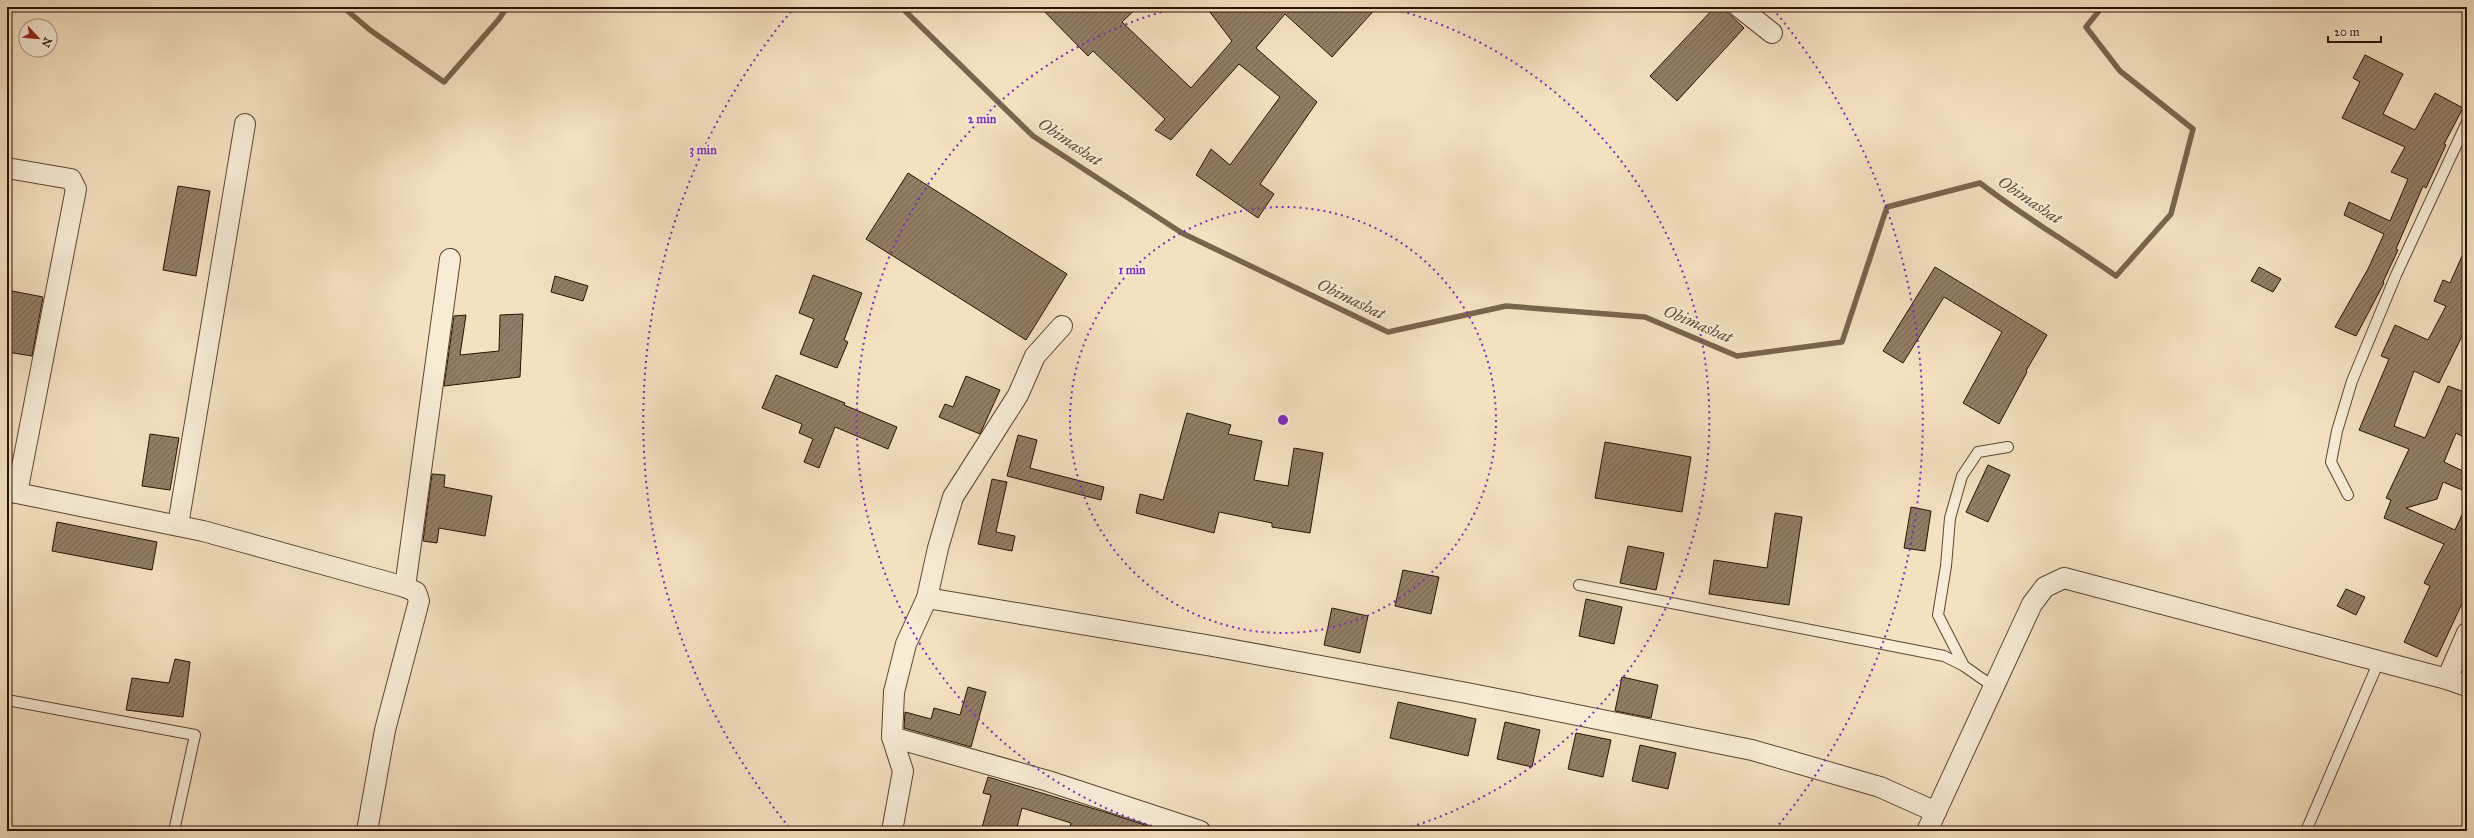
<svg xmlns="http://www.w3.org/2000/svg" width="2474" height="838" font-family="'IM FELL Great Primer',serif">
	<style>
		.lines { fill: none; stroke-linecap: round; stroke-linejoin: round }
		.stream { stroke: #79654d; stroke-width: 5.5 }
		.building { fill: url(#building-hatch); stroke: #281302 }
		.lane-casing { stroke: #5b4632; stroke-width: 12 }
		.street-casing { stroke: #5b4632; stroke-width: 22 }
		.lane { stroke: #f8ecd6; stroke-width: 10 }
		.street { stroke: #f8ecd6; stroke-width: 20 }
		.ring { fill: none; stroke: #7b2cbf; stroke-width: 2; stroke-dasharray: 2 4 }
		.labels { text-anchor: middle; dominant-baseline: central; stroke-width: 4; stroke-linejoin: round; paint-order: stroke }
		.water-label { font-size: 17px; font-style: italic; fill: #65503a; stroke: #f8ecd6 }
		.centre { fill: #7b2cbf; stroke: #f8ecd6; stroke-width: 2 }
		.ring-label { font-size: 12px; text-anchor: middle; font-weight: bold; fill: #7b2cbf; stroke: #f8ecd6; stroke-width: 4; stroke-linejoin: round; paint-order: stroke }
	</style>
	<defs>
		<pattern id="building-hatch" width="6" height="6" patternUnits="userSpaceOnUse"><rect width="6" height="6" fill="#927e65"/><path d="M-1 1l2-2M0 6l6-6M5 7l2-2" fill="none" stroke="#776651"/></pattern>
	</defs>
	<rect width="100%" height="100%" fill="#f4e1c0"/>
	<filter id="stains"><feTurbulence type="fractalNoise" baseFrequency=".005" numOctaves="4"/><feColorMatrix values="0 0 0 0 .2 0 0 0 0 .09 0 0 0 0 .02 0 0 0 .5 -.17"/></filter>
	<radialGradient id="worn" r=".72"><stop offset=".6" stop-color="#630" stop-opacity="0"/><stop offset="1" stop-color="#630" stop-opacity=".3"/></radialGradient>
	<g class="lines">
		<g class="stream">
			<path d="M343,7l27,23 74,52 55,-63 8,-12"/>
			<path d="M901,7l132,129 149,97 206,99 118,-26 139,11 92,39 105,-14 45,-135 93,-24c44,34 91,61 136,93l55,-62 22,-85 -73,-58 -34,-44 16,-20"/>
		</g>
	</g>
	<g class="building">
		<path d="M1040,7h98l-16,15 69,66 41,-47 -26,-34h171l-45,50 -47,-43 -29,34 61,54 -57,82 14,10 -16,24 -62,-43 15,-26 19,16 50,-68 -41,-33 -68,76 -16,-10 10,-11 -72,-68 -5,5z"/>
		<path d="M1715,7h7l22,21 -67,73 -27,-25z"/>
		<path d="M2365,55l38,19 -20,40 32,16 20,-37 28,15 -19,36 2,1 -20,43 -3,-2 -27,63 2,1 -15,32 1,1 -28,53 -21,-9 33,-58 16,-35 -40,-19 5,-13 41,19 18,-42 -17,-7 14,-25 -63,-29 18,-36 -7,-4z"/>
		<path d="M908,173l159,101 -41,66 -160,-101z"/>
		<path d="M178,186l32,5 -14,85 -33,-6z"/>
		<path d="M2467,245v81l-28,57 -25,-12 -20,55 31,12 23,-52 19,7v46l-11,-6 -12,29 23,11v19l-24,-10 -6,17 -31,9 49,22 12,-26v89l-30,64 -33,-15 26,-56 -6,-3 20,-39 -60,-26 7,-18 -5,-2 23,-49 -50,-19 30,-71 -8,-3 14,-31 33,15 18,-34 -12,-5 9,-21 7,3z"/>
		<path d="M1935,267l112,68 -21,36 1,1 -28,52 -36,-21 39,-71 -58,-35 -41,66 -20,-12z"/>
		<path d="M2259,267l22,12 -8,13 -22,-11z"/>
		<path d="M813,275l49,18 -18,47 4,2 -11,26 -37,-14 14,-35 -15,-6z"/>
		<path d="M555,276l33,10 -5,15 -32,-9z"/>
		<path d="M7,290l36,7 -11,59 -25,-4z"/>
		<path d="M523,314l-3,63 -76,9 10,-70 12,-1 -6,40 39,-4 1,-36z"/>
		<path d="M776,375l69,28 -1,2 53,22 -9,22 -53,-22 -16,41 -15,-6 9,-23 -14,-6 3,-9 -40,-16z"/>
		<path d="M966,376l34,14 -20,44 -41,-17 6,-13 8,3z"/>
		<path d="M1187,413l44,12 -3,9 34,7 -8,39 34,6 6,-38 29,5 -13,80 -38,-6v-4l-53,-11 -5,21 -78,-20 4,-19 23,6z"/>
		<path d="M150,434l29,4 -9,52 -28,-4z"/>
		<path d="M1018,435l19,5 -7,28 74,19 -3,13 -94,-24z"/>
		<path d="M1605,442l86,15 -9,55 -87,-14z"/>
		<path d="M1988,465l22,10 -22,47 -22,-10z"/>
		<path d="M432,474l13,1 -1,12 48,9 -7,40 -46,-8 -2,15 -14,-2z"/>
		<path d="M992,479l15,3 -11,50 19,4 -3,15 -34,-7z"/>
		<path d="M1911,507l20,4 -6,40 -21,-3z"/>
		<path d="M1775,513l27,4 -13,88 -80,-11 5,-34 53,8z"/>
		<path d="M57,522l100,20 -5,28 -100,-19z"/>
		<path d="M1628,546l36,7 -8,37 -36,-7z"/>
		<path d="M1403,570l36,7 -8,37 -36,-8z"/>
		<path d="M2346,589l19,8 -9,18 -19,-9z"/>
		<path d="M1586,599l36,8 -8,37 -35,-8z"/>
		<path d="M1332,608l36,8 -8,37 -36,-8z"/>
		<path d="M175,659l15,3 -7,55 -57,-7 6,-32 37,5z"/>
		<path d="M1622,677l36,8 -7,33 -36,-7z"/>
		<path d="M968,687l18,5 -15,55 -67,-19 1,-16 26,7 3,-11 26,7z"/>
		<path d="M1398,702l78,17 -8,37 -78,-18z"/>
		<path d="M1505,722l35,8 -8,37 -35,-8z"/>
		<path d="M1576,733l35,7 -8,37 -35,-8z"/>
		<path d="M1640,745l36,8 -8,36 -36,-8z"/>
		<path d="M988,777l117,35 49,16 -1,3h-84l2,-8 -49,-15 -6,23h-35l10,-36 -8,-2z"/>
	</g>
	<g class="lines">
		<g class="lane-casing">
			<g id="lane">
				<path d="M2348,495l-17,-33 6,-31 15,-50 44,-106 71,-153"/>
				<path d="M1579,585l365,71 20,10 30,21"/>
				<path d="M1964,666l-26,-51 8,-49 4,-48 12,-42 16,-24 30,-5"/>
				<path d="M7,700l188,35 -21,96"/>
				<path d="M2306,831l73,-170"/>
			</g>
		</g>
		<g class="street-casing">
			<g id="street">
				<path d="M1739,7l33,26"/>
				<path d="M7,168l64,11 5,10 -59,304"/>
				<path d="M7,491l196,40 202,56 11,5 3,9 -34,129 -18,101"/>
				<path d="M178,525l67,-401"/>
				<path d="M405,587l45,-328"/>
				<path d="M927,598l285,48 255,47 285,57 128,37 56,25"/>
				<path d="M2447,679l20,-46"/>
				<path d="M892,737l156,44 152,50"/>
				<path d="M892,831l11,-60 -11,-34 2,-45 12,-48 21,-46 11,-50 15,-51 65,-102 17,-39 27,-30"/>
				<path d="M1927,831l105,-227 13,-17 19,-9 383,101 20,7"/>
			</g>
		</g>
		<use href="#lane" class="lane"/>
		<use href="#street" class="street"/>
	</g>
	<g class="ring">
		<circle cx="1283" cy="420" r="213"/>
		<path d="M1169 831A426 426 0 0 1 1176 8M1390 8A426 426 0 0 1 1397 831"/>
		<path d="M789 827A640 640 0 0 1 793 9M1773 9A640 640 0 0 1 1777 827"/>
	</g>
	<g class="labels">
		<g class="water-label">
			<text transform="translate(1070 142) rotate(34)">Obimashat</text>
			<text transform="translate(2030 200) rotate(34)">Obimashat</text>
			<text transform="translate(1351 299) rotate(26)">Obimashat</text>
			<text transform="translate(1698 324) rotate(23)">Obimashat</text>
		</g>
	</g>
	<circle cx="1283" cy="420" r="6" class="centre"/>
	<g class="ring-label">
		<text x="982" y="123">2 min</text>
		<text x="703" y="154">3 min</text>
		<text x="1132" y="274">1 min</text>
	</g>
	<rect width="2474" height="838" fill="none" stroke="#f4e1c0" stroke-width="24"/>
	<rect x="8" y="8" width="2458" height="822" fill="none" stroke="#281302" stroke-width="2"/>
	<rect x="12" y="12" width="2450" height="814" fill="none" stroke="#281302"/>
	<g transform="translate(38 38) rotate(116)"><circle r="19" fill="#f8ecd6" stroke="#a59581"/>
	<path d="M0-3L7 15L0 10L-7 15Z" fill="#8f2418"/>
	<text y="-6" font-size="11" font-weight="bold" text-anchor="middle" fill="#281302">N</text>
	</g>
	<path d="M2328 36v6h53v-6" fill="none" stroke="#281302" stroke-width="2"/>
	<text x="2334" y="36" font-size="12" fill="#281302" stroke="#f8ecd6" stroke-width="3" paint-order="stroke">20 m</text>
	<rect width="100%" height="100%" filter="url(#stains)"/>
	<rect width="100%" height="100%" fill="url(#worn)"/>
</svg>
